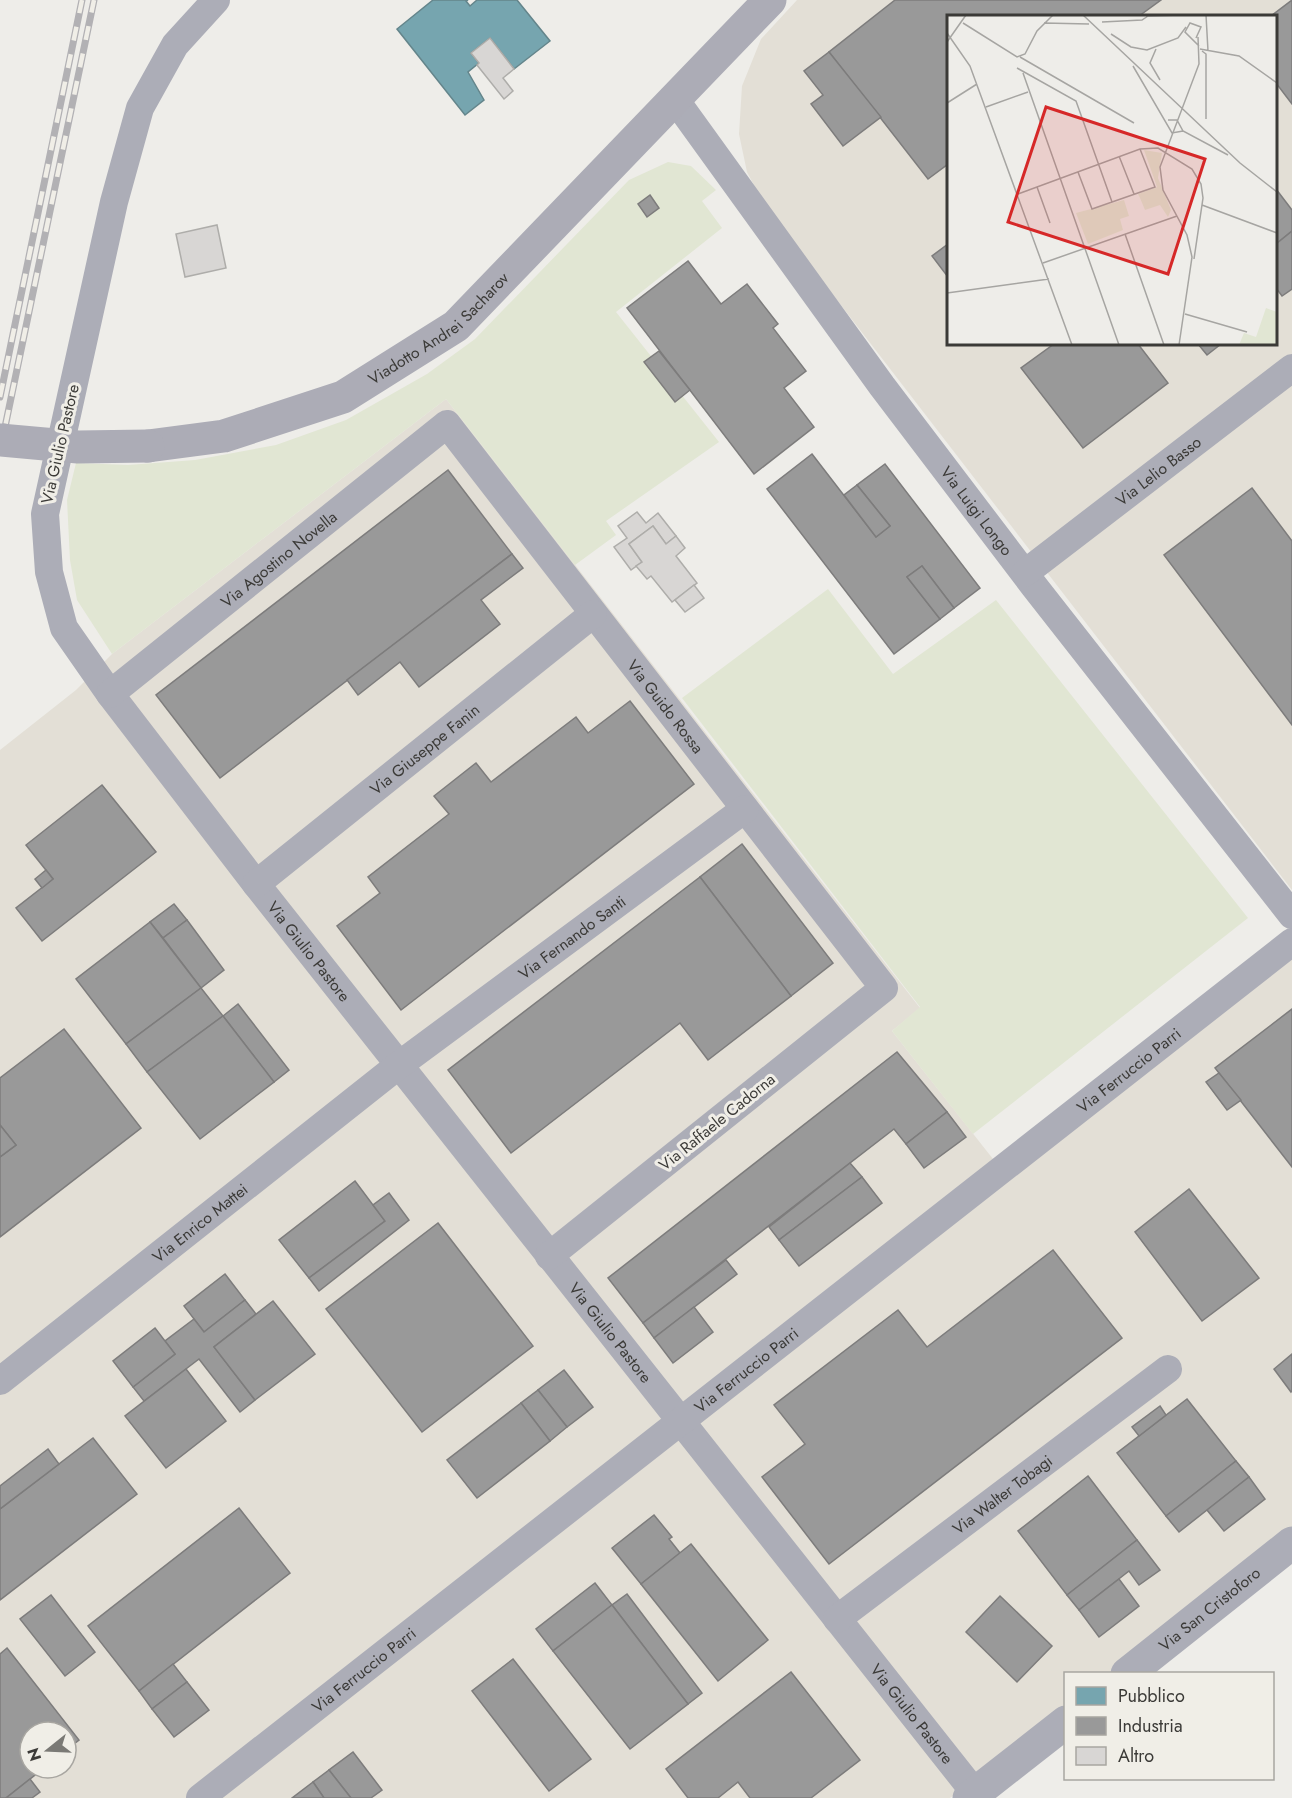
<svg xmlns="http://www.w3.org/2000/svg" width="1292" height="1798" font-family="Jost,sans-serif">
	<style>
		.built { fill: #e3dfd6; fill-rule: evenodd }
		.green { fill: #e1e6d3 }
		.public { fill: #76a5af; stroke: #64858b; stroke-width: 1.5 }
		.industry { fill: #999; stroke: #7d7c7c; stroke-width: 1.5 }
		.building { fill: #d8d6d4; stroke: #aeadaa; stroke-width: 1.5 }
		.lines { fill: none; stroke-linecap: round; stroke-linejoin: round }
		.minor { stroke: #acadb7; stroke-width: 28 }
		.tertiary { stroke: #acadb7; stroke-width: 33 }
		.secondary { stroke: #acacb6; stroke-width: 33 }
		.rail-casing { stroke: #b2b1b4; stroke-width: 7 }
		.rail { stroke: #f0eee7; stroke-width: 4.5; stroke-dasharray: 14; stroke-linecap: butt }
		.secondary-bridge { stroke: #acacb6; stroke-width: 33 }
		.labels { text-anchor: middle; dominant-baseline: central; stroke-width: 6; stroke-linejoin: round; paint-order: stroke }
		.street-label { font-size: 16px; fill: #3b3a37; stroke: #f0eee7 }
		.inset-road { fill: none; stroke: #a6a5a2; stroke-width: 1.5 }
		.view { fill: #d62828; fill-opacity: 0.15; stroke: #d62828; stroke-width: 3 }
		.inset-edge { fill: none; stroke: #3b3a37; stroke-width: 3 }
	</style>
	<rect width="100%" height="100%" fill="#eeede9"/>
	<g class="built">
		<path d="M797,0h495v890l-526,-682 -19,-36 -8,-38 3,-48 19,-47zM948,16h328v328h-328z"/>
		<path d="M446,399l474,609 -28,23 116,147 284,-220v576l-181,139 -45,1 -1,35 -115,89h-950v-1048l76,-60 36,-36zM30,1732h36v36h-36z"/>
	</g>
	<g class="green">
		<path d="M668,162l23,4 25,24 -14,11 20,27 -106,84 103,130 -113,79 10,14 -41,30 -129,-166 -334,255 -35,-54 -7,-40 -3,-60 9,-37 52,2 67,-5 81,-15 70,-25 81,-46 48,-35 154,-159z"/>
		<path d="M828,589l65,85 103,-74 252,318 -275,216 -81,-103 28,-24 -238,-309z"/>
	</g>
	<path class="public" d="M433,0h35l-2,1 4,5 7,-6h40l33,41 -36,28 -24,-31 -19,15 8,10 -11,9 16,28 -19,15 -68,-86z"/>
	<g class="industry">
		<path d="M895,0h266l-22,16h-191v148l-20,15 -99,-127z"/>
		<path d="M1292,0v104l-16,-21v-67h-5z"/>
		<path d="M829,52l52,65 -38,29 -32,-42 12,-9 -19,-24z"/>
		<path d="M1276,189l16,21v21l-16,13z"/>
		<path d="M650,195l9,13 -12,9 -9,-13z"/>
		<path d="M1292,231v58l-10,7 -6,-8v-44z"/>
		<path d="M948,244v33l-16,-21z"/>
		<path d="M688,261l33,43 26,-20 31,40 -5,4 33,43 -22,17 30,39 -60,47 -127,-166z"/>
		<path d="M1054,344h84l30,39 -85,65 -62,-80z"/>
		<path d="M1198,344h23l-14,11z"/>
		<path d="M659,351l31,39 -15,12 -31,-40z"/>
		<path d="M812,454l64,83 14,-11 -33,-41 28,-21 95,124 -26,20 -32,-42 -15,11 33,42 -46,35 -127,-165z"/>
		<path d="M448,470l64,84 -292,224 -64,-83z"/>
		<path d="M857,485l33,41 -14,11 -32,-42z"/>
		<path d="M1252,488l40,53v184l-128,-170z"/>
		<path d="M512,554l11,14 -42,32 19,24 -81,63 -19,-25 -42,33 -11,-15z"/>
		<path d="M922,566l32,42 -14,11 -33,-42z"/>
		<path d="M630,701l64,83 -293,226 -64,-84 43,-33 -12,-16 81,-63 -15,-18 42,-33 15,19 85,-65 12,16z"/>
		<path d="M102,785l54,67 -114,89 -26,-33 37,-29 -27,-34z"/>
		<path d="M742,844l91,119 -42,33 -91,-119z"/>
		<path d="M46,870l7,9 -11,9 -7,-9z"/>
		<path d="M700,877l91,119 -83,64 -28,-37 -169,130 -63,-83z"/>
		<path d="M174,904l13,16 -24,18 -13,-16z"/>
		<path d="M187,920l37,50 -23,18 -38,-50z"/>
		<path d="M150,922l51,66 -75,56 -50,-65z"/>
		<path d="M201,988l22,28 -76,56 -21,-28z"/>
		<path d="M238,1004l51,66 -15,12 -51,-66z"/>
		<path d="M1292,1009v158l-77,-99z"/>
		<path d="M223,1016l51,66 -74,57 -53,-67z"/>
		<path d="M64,1029l77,99 -141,109v-80l16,-12 -16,-20v-47z"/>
		<path d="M897,1052l50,60 -41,32 -12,-15 -251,194 -35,-45z"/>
		<path d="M1219,1073l22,27 -14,10 -21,-28z"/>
		<path d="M947,1112l19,25 -42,31 -18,-24z"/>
		<path d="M0,1125l16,20 -16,12z"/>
		<path d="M850,1163l12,14 -83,63 -10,-13z"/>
		<path d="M862,1177l20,26 -83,63 -20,-26z"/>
		<path d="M355,1181l30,40 -76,57 -30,-38z"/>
		<path d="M1189,1189l70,89 -57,43 -67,-89z"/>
		<path d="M389,1193l20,27 -90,71 -10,-13 76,-57 -12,-16z"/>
		<path d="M438,1223l95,123 -111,86 -96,-123z"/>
		<path d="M1053,1250l69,88 -293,226 -67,-87 43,-33 -31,-39 124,-95 29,37z"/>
		<path d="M726,1260l11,14 -83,64 -11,-15z"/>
		<path d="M225,1274l20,26 -41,32 -20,-26z"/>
		<path d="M245,1300l11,14 -42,33 41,53 -15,12 -41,-53 -55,42 -11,-14 42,-33 -10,-13 29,-22 10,13z"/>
		<path d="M273,1301l42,53 -60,46 -41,-53z"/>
		<path d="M694,1307l19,25 -40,31 -19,-25z"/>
		<path d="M155,1328l20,26 -42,33 -20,-26z"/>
		<path d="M1292,1354v37l-1,1 -17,-23z"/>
		<path d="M186,1369l40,52 -60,47 -41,-52z"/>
		<path d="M564,1370l29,37 -26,20 -29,-37z"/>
		<path d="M538,1390l29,37 -17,14 -29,-38z"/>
		<path d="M1187,1399l49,62 -70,55 -49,-63z"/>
		<path d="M521,1403l29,38 -73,57 -30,-38z"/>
		<path d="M1160,1406l6,9 -27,21 -7,-9z"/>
		<path d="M93,1438l44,56 -137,106v-91z"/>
		<path d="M48,1449l11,15 -59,45v-23z"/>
		<path d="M1236,1461l13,16 -70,55 -13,-16z"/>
		<path d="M1088,1476l49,64 -70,55 -49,-64z"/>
		<path d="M1249,1477l16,22 -41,32 -17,-21z"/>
		<path d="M239,1508l51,65 -151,118 -51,-65z"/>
		<path d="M654,1515l18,22 -3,2 11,14 -39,31 -29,-36z"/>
		<path d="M1137,1540l23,30 -21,15 -10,-14 -50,39 -12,-15z"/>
		<path d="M691,1544l77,96 -50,41 -77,-97z"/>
		<path d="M1119,1579l20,27 -40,31 -20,-27z"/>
		<path d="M595,1583l17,22 -59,46 -17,-22z"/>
		<path d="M627,1594l75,99 -14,11 -76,-99z"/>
		<path d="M51,1595l44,57 -30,24 -45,-57z"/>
		<path d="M1000,1596l52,50 -35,36 -51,-50z"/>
		<path d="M612,1605l76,99 -58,45 -77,-98z"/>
		<path d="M7,1648l72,92 -13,10v-18h-36v36h14l-38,30h-6v-144z"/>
		<path d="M513,1659l78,100 -42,32 -77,-100z"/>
		<path d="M173,1664l14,18 -35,27 -13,-18z"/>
		<path d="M791,1672l69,88 -49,38h-61l-12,-16 -20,16h-30l-22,-29z"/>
		<path d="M187,1682l22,28 -35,27 -22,-28z"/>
		<path d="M353,1752l29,38 -11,8h-20l-22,-28z"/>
		<path d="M329,1770l22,28h-27l-11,-16z"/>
		<path d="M30,1779l10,13 -8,6h-26z"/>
		<path d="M313,1782l11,16h-32z"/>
	</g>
	<g class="building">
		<path d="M490,38l24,31 -11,9 10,13 -9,8 -27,-34 2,-2 -8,-10z"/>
		<path d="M217,225l9,43 -41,9 -9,-43z"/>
		<path d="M637,512l9,11 12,-10 18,23 -10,8 -13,-18 -24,18 13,18 -11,8 -17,-23 13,-9 -9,-12z"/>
		<path d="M653,526l13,18 10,-8 9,12 -9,8 21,27 -25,19 -21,-26 -4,3 -11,-13 6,-4 -13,-18z"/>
		<path d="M694,585l10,13 -19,14 -10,-12z"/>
	</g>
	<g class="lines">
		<g class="minor">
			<path id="s1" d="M216,0l-41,45 -35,63 -26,94 -69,312 4,58 15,56 46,66 146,190 719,909"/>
			<path id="s2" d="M674,98l208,288 152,200 258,329"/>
			<path id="s3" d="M1025,573l267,-205"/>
			<path id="s4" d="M110,694l337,-270 437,564 -335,268"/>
			<path id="s5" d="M256,884l337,-270"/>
			<path id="s6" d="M0,1381l399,-316 346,-256"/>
			<path id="s7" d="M837,1619l331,-250"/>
			<path id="s8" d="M200,1798l1092,-856"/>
		</g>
		<g class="tertiary">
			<path id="s9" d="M1127,1674l165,-131"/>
			<path d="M969,1798l97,-76"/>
		</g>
		<path class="secondary" id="s10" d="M148,446l76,-10 119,-39 113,-71 314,-326"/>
		<g class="rail-casing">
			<g id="rail">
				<path d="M0,397l82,-397"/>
				<path d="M0,451l94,-451"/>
			</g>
		</g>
		<use href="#rail" class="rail"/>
		<path class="secondary-bridge" d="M0,440l78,7 70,-1"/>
	</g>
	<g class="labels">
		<g class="street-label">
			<text stroke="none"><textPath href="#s10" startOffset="320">Viadotto Andrei Sacharov</textPath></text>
			<text transform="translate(60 444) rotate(-77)">Via Giulio Pastore</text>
			<text stroke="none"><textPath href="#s3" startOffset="168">Via Lelio Basso</textPath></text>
			<text stroke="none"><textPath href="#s2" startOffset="512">Via Luigi Longo</textPath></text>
			<text stroke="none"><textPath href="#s4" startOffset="216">Via Agostino Novella</textPath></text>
			<text stroke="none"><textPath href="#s4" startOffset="789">Via Guido Rossa</textPath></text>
			<text stroke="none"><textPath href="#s5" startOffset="216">Via Giuseppe Fanin</textPath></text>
			<text stroke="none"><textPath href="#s6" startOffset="724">Via Fernando Santi</textPath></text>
			<text stroke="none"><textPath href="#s1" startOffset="1072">Via Giulio Pastore</textPath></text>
			<text stroke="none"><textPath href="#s8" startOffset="1180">Via Ferruccio Parri</textPath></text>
			<text transform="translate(717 1122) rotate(-39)">Via Raffaele Cadorna</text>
			<text stroke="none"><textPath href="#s6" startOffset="255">Via Enrico Mattei</textPath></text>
			<text stroke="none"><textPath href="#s1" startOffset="1558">Via Giulio Pastore</textPath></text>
			<text stroke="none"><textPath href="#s8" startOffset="694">Via Ferruccio Parri</textPath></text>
			<text stroke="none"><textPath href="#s7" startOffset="207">Via Walter Tobagi</textPath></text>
			<text stroke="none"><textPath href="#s9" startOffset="105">Via San Cristoforo</textPath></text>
			<text stroke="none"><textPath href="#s8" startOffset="208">Via Ferruccio Parri</textPath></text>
			<text stroke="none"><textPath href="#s1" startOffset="2044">Via Giulio Pastore</textPath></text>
		</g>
	</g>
	<g transform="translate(947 15)">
		<rect width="330" height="330" fill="#eeede9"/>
		<path d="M197,135l18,3 -4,25 13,32 -3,7 -8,-12 -15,5 -5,-12 -2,-4 19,-7zM177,185l5,16 -9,3 3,11 -35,14 -12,-31zM319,293l11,4v33h-38l5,-12 12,4z" fill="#e1e6d3"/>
		<path class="inset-road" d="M136,0l157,148 37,29M259,0l2,36M199,1l36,-1M155,7l40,-2 6,-4M16,8l54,34 8,-3 12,-23 16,-16M97,8l45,1M0,18l23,33 102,279M164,19l20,13 16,3 31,-12 8,-11M249,23l5,-11 -11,-4 -5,9 14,14M0,27l19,-27M209,34l-6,14 10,17M253,34l39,7 38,27M255,36l4,3v65M73,42l114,66M186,51l39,67 11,-2M70,53l59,33 36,101M76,58l96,272M0,88l30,-19M39,92l42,-15M221,105h9l6,11 45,24M172,141l15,38M131,157l14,37 63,-22 -15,-38M90,172l13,36M71,179l122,-45 18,-1 34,21 9,15 2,14 -9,61M255,190l75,28M178,219l39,111M96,248l134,-47M0,278l102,-14M238,299l62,18M232,330l13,-88 -5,-22 -24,-45 -3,-23 39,-103 -1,-27"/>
		<path class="view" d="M99,92l159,52 -37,115 -160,-52z"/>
		<rect width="330" height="330" class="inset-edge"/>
	</g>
	<rect x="1064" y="1672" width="210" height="108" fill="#f0eee7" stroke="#a8a6a1" stroke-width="1.5"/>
	<rect x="1076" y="1687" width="30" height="18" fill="#76a5af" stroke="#a8a6a1" stroke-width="1.5"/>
	<text x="1118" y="1702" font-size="18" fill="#3b3a37">Pubblico</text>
	<rect x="1076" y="1717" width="30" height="18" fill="#999999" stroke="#a8a6a1" stroke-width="1.5"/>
	<text x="1118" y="1732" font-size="18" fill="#3b3a37">Industria</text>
	<rect x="1076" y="1747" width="30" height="18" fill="#d8d6d4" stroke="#a8a6a1" stroke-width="1.5"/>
	<text x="1118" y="1762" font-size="18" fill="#3b3a37">Altro</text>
	<g transform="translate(48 1750) rotate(252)"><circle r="28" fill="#f0eee7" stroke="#a8a6a1" stroke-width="1.5"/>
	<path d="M0-4.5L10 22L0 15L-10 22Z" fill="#7a7975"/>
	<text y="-9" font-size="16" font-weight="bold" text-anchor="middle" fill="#3b3a37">N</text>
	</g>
</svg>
